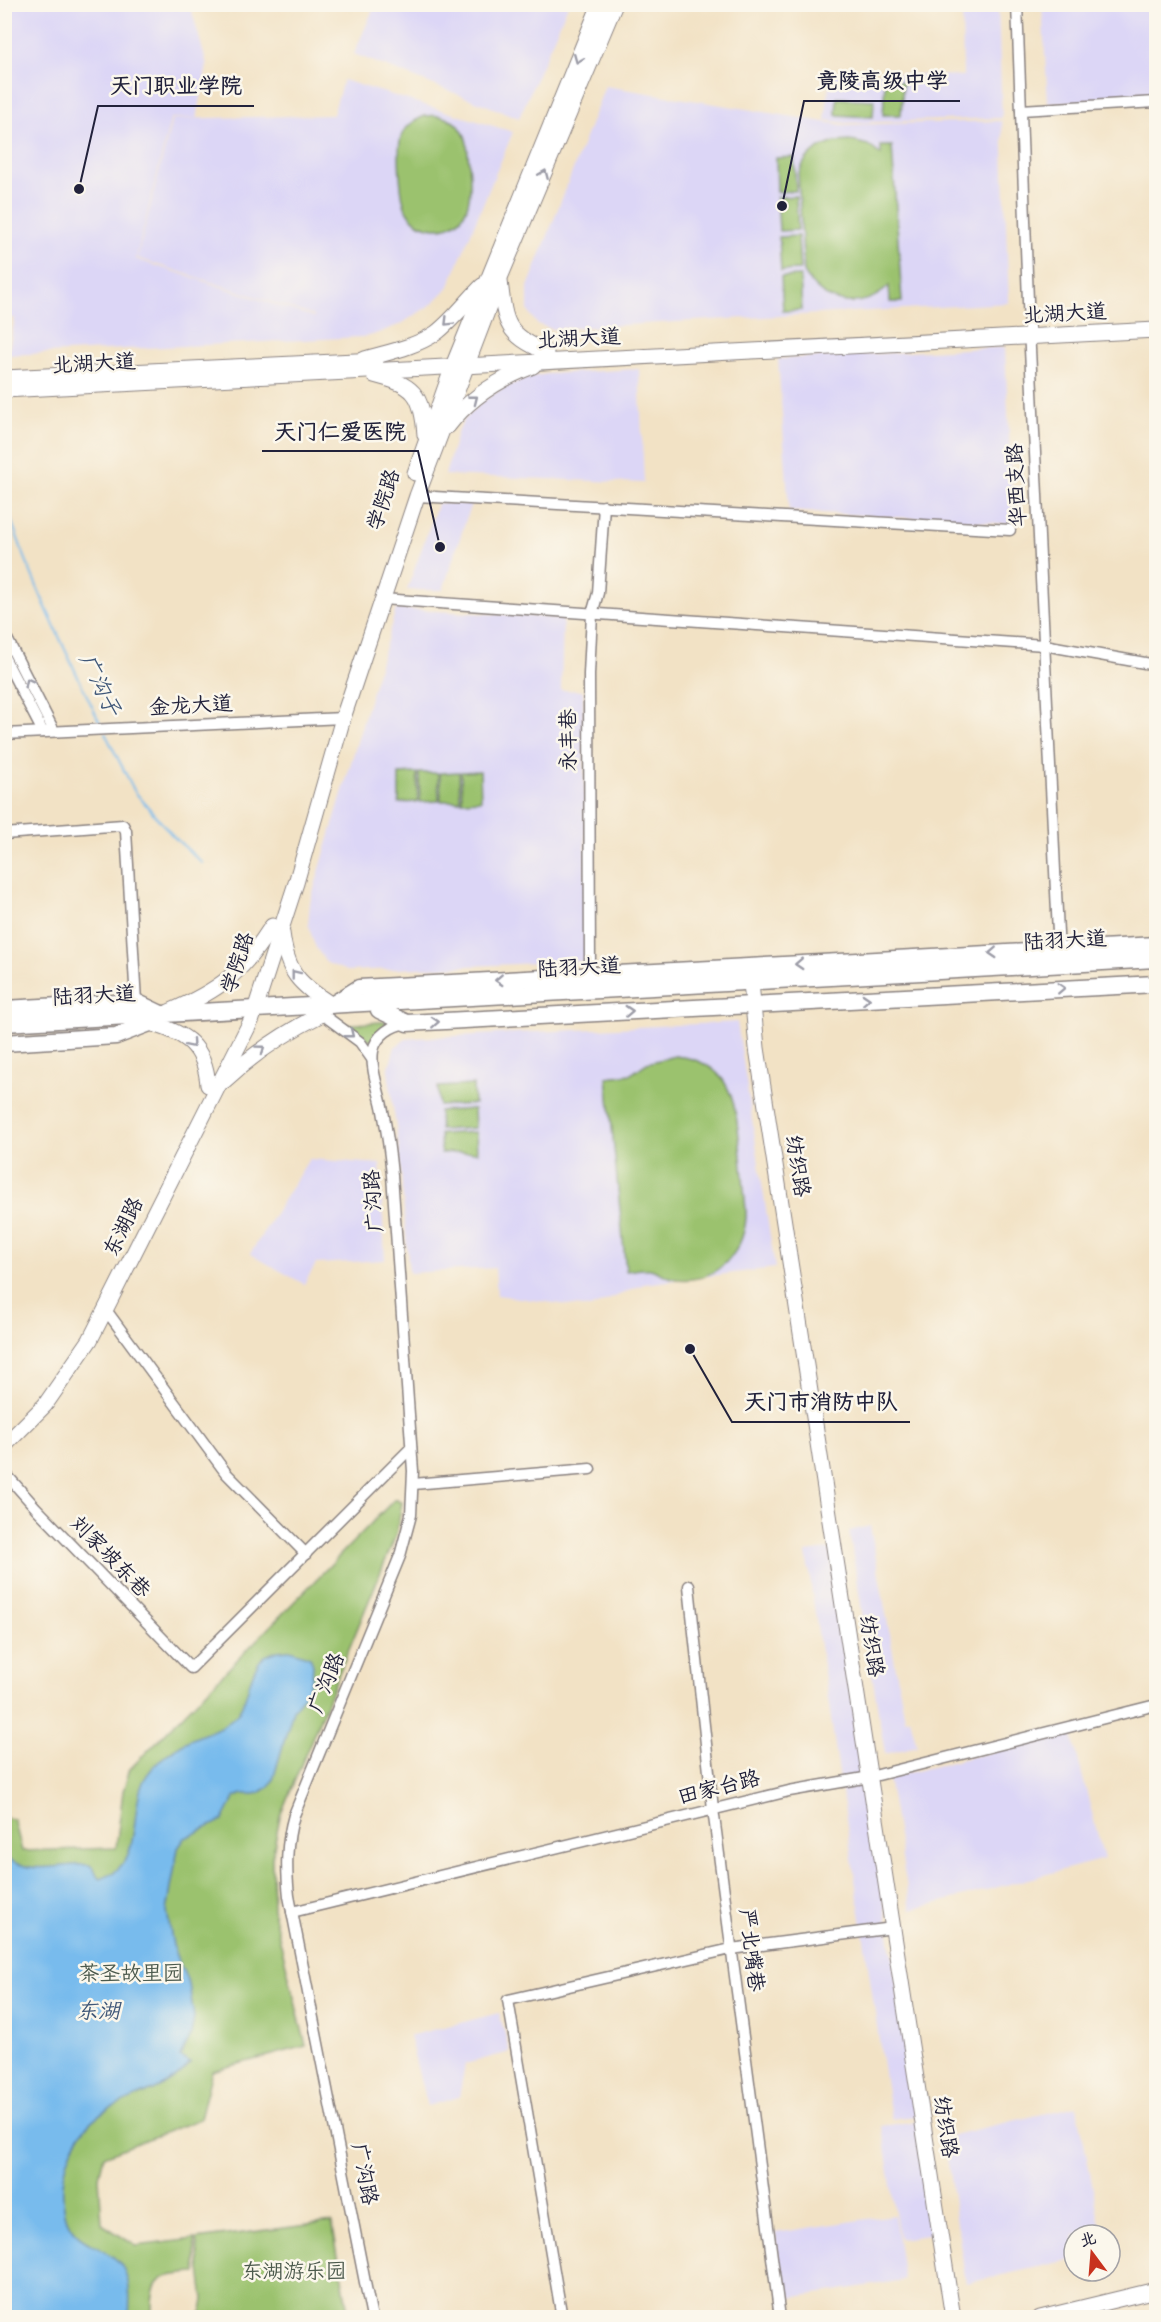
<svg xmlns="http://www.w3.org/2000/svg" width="1161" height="2322" font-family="Mynerve,'LXGW WenKai TC',sans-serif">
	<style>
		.built { fill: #dcd6f6 }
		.green { fill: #9bc26e; stroke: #5e7254; stroke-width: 1.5 }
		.water { fill: #78bbed; stroke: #4d6e94; stroke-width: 1.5 }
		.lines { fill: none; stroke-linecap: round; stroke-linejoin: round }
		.stream { stroke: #78bbed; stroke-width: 2 }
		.street-casing { stroke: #8a8280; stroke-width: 13 }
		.secondary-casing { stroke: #8a8280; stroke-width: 17 }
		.primary-casing { stroke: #8a8280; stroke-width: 19 }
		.street { stroke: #fff; stroke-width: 10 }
		.secondary { stroke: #fff; stroke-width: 15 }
		.primary { stroke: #fff; stroke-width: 16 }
		.oneway { stroke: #9c9ca7 }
		.labels { text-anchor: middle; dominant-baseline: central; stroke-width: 5; stroke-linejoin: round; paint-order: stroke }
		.street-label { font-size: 21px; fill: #22223b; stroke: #fbf7ec }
		.park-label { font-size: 21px; fill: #4c5a4d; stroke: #fbf7ec }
		.water-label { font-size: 22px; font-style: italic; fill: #405879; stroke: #fbf7ec }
		.leader { fill: none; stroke: #22223b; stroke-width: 2 }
		.callout-dot { fill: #22223b; stroke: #fbf7ec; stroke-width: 2 }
		.callout-label { font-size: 22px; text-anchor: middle; font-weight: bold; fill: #22223b; stroke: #fbf7ec; stroke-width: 5; stroke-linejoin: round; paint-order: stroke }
	</style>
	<rect width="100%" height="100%" fill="#fbf7ec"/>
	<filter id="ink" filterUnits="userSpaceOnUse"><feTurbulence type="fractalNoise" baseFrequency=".0167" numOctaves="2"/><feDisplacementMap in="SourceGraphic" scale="12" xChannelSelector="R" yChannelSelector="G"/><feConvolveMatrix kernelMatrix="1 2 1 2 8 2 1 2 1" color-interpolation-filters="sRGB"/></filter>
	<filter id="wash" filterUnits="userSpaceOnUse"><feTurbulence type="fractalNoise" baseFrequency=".008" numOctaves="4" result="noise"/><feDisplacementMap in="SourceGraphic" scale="24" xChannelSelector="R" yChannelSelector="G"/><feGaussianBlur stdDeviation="1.35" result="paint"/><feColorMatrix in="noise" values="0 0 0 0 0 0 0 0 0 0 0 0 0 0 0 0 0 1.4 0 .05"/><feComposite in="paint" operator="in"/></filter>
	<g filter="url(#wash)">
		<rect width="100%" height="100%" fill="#f2e2c5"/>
		<g class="built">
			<path d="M4,5h186l17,60 -10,53h-26l-35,141 178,58v-1l-177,-58 35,-139 161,-4 10,-35 170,52 -65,156 -16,16 -31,20 -28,11 -11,2 -354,18 7,-37h-11z"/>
			<path d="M375,5v-1l193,1 -49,113 -165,-64z"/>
			<path d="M962,5h36l4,113 -157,5 -20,-3 6,-49 132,5z"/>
			<path d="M1042,5h114v92l-108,6z"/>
			<path d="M605,86l238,39 159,-4 7,182 -457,26 -15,-5 -9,-13v-24z"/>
			<path d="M1005,347l8,177 -224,-13 -11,-152z"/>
			<path d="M639,369l5,114 -199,-8 12,-42 7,-13 18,-18 21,-14 26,-11 18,-3z"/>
			<path d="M438,503l33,1 -28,86h-36z"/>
			<path d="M396,609l167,9 -2,72 22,1 4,270 -240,10 -20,-8 -11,-15 -8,-23 2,-22z"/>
			<path d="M737,1022l38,246 -131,16 -54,24 -93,-13 -2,-27 -86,5 -10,-126 -11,-76 7,-24 11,-8 11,-1z"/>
			<path d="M309,1159l71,5 5,96 -69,4 -12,20 -54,-30z"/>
			<path d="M870,1526l35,193 5,-1 7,28 -32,8 -36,-223z"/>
			<path d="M830,1549l87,567 -26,3 -85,-567z"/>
			<path d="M1071,1732l33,127 -193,51 -23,-132z"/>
			<path d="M499,2013l11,39 -45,12 -6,33 -32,9 -18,-70z"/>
			<path d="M1077,2106l25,129h-28v24l-108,24 -22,-146z"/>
			<path d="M918,2121l18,113 -37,5 -17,-113z"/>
			<path d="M894,2215l10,65 -121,19 -8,-66z"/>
		</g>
		<g class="green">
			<path d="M885,81l18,1 -2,33h-18z"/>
			<path d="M837,98l37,2 -1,17 -37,-2z"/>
			<path d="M425,116c19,-3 38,6 42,27 2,28 15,86 -32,85 -11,-1 -21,-6 -27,-15 -8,-10 -11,-64 -7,-76 4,-11 14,-17 24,-21z"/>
			<path d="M852,141l16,4 13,10v-9h11l10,156h-12l-1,-16c-27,27 -68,19 -85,-14l-6,-98 8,-15 13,-11 16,-6z"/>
			<path d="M794,157l2,34 -19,1 -1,-34z"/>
			<path d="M796,196l2,34 -19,1 -2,-34z"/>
			<path d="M798,236l2,34 -19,1 -2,-34z"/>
			<path d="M800,276l2,34 -19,1 -2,-34z"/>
			<path d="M480,771l1,29 -19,1 -1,-29z"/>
			<path d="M459,772l1,29h-19l-1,-28z"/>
			<path d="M417,773l1,29 -19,1v-29z"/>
			<path d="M419,773h19l1,28 -19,1z"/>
			<path d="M390,1021l1,1 -20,19 -26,-16z"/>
			<path d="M675,1056c55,5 60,43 65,89 2,22 4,43 6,65 2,39 -28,74 -70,69 -10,-2 -18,-8 -26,-10 -7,-1 -17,1 -24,2l-19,-194 24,-3 16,-11z"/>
			<path d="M473,1085l1,19 -35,2 -1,-19z"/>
			<path d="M474,1109l1,19 -35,2 -1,-19z"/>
			<path d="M476,1132l1,20 -36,1 -1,-19z"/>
			<path d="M395,1499l7,4 -6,32 -116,281 -8,41 1,55 33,134 -94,25 -12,48 -96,37 -5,21 3,47 34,22 58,-7 3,34c-36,3 -46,2 -45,42l-18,3 -129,-1 -1,-499 10,1 8,32 94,-3 7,-57 7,-22z"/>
			<path d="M332,2222l17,95h-152l5,-6 2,-12 -8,-60z"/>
		</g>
		<path class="water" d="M290,1650l20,7 3,8 -1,13 -5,13 -14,19 -20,70 -5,8 -12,6h-13l-8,3 -12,23 -38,18 -7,10 -11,63 7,40 15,33 5,33 -3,18 -11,22 10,6c-20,27 -54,31 -83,47 -35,19 -50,66 -42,103 7,35 46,32 58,55 8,14 7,34 6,49h-124v-460c25,19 56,6 84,8 8,3 5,11 11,14 45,-14 28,-65 44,-99 8,-15 29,-32 44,-39 16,-8 32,-11 45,-23 24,-22 8,-69 57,-68z"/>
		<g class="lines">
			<g class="stream">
				<path d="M4,329l2,-6"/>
				<path d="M4,499c25,78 62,153 97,226"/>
				<path d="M105,733l30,59 38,44 29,27"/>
			</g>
		</g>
	</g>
	<g filter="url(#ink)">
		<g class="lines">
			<g class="street-casing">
				<g id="street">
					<path d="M1017,4l12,324 30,626"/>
					<path d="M1021,110l135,-8"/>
					<path d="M417,496l593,34"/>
					<path d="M382,599l662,46 112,20"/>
					<path d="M4,633l50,98"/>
					<path d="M4,657l39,75"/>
					<path d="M4,734l339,-16"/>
					<path d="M4,834l119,-9 3,6 10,171"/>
					<path d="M590,975l-1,-301 3,-60 6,-21 6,-87"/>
					<path d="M322,1014l38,28 12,17"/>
					<path d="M106,1310l120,163 80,81"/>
					<path d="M4,1472l32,36 155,160 220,-220"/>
					<path d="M413,1484l177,-15"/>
					<path d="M689,1586l24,223 67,509"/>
					<path d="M292,1912l497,-121 81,-14 286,-72"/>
					<path d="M372,2318l-83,-422c-3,-28 -3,-53 5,-81l106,-259 11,-41 2,-44 -21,-296c-2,-21 -5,-43 -9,-64 -3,-18 -13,-42 -10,-60 3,-16 19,-26 34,-28"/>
					<path d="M562,2318l-54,-318 223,-51 162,-21"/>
				</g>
			</g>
			<g class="secondary-casing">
				<g id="secondary">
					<path d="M500,281c5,42 5,53 46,71"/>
					<path d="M365,359c24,-7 50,-12 71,-26 17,-13 31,-32 46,-47"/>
					<path d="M374,375c40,10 48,18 51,60"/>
					<path d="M4,378l372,-18"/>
					<path d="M4,390l1152,-60"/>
					<path d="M448,426c22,-29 51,-47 85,-60"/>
					<path d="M415,473l38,-107 147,-362"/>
					<path d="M282,933c5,40 17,51 50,72"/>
					<path d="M750,971l7,77 196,1270"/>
					<path d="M169,1012c51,-22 73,-39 103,-86"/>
					<path d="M150,1023c36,10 55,23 58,62"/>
					<path d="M224,1081c30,-28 62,-49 98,-67"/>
					<path d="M4,1446l41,-41 45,-65 162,-321 44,-136 47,-165 74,-222 82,-216 116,-276"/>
					<path d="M1040,2318l116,-28"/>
				</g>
			</g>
			<g class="primary-casing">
				<g id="primary">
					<path d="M335,1003l24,-15 797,-43"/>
					<path d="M4,1009l132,-7 23,11"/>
					<path d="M379,1010l28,13 749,-39"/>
					<path d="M4,1023l1152,-64"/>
					<path d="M4,1043l112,-7 34,-13"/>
				</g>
			</g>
			<use href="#street" class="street"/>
			<use href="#secondary" class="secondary"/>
			<use href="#primary" class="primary"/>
		</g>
		<defs><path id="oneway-chevron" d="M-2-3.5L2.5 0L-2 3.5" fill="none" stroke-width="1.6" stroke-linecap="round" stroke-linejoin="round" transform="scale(1.5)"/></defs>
		<g class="oneway">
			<use href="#oneway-chevron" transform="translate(578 59) rotate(112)"/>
			<use href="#oneway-chevron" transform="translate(544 174) rotate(-67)"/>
			<use href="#oneway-chevron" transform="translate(448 322) rotate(135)"/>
			<use href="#oneway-chevron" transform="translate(474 399) rotate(-38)"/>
			<use href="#oneway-chevron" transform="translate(29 682) rotate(-116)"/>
			<use href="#oneway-chevron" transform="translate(993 953) rotate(177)"/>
			<use href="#oneway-chevron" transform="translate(799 964) rotate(177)"/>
			<use href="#oneway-chevron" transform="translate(295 974) rotate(-128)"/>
			<use href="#oneway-chevron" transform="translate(499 980) rotate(177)"/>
			<use href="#oneway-chevron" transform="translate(1061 988) rotate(-3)"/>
			<use href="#oneway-chevron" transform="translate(866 999) rotate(-3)"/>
			<use href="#oneway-chevron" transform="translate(629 1011) rotate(-3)"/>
			<use href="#oneway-chevron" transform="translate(435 1022) rotate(-3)"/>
			<use href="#oneway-chevron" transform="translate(350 1034) rotate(38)"/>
			<use href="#oneway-chevron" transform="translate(191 1044) rotate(49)"/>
			<use href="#oneway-chevron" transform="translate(261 1049) rotate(-37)"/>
		</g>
	</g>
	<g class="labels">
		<g class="street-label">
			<text transform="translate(1065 314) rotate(-3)">北湖大道</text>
			<text transform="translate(579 339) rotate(-3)">北湖大道</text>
			<text transform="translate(94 364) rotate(-3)">北湖大道</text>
			<text transform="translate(1017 485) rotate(-93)">华西支路</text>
			<text transform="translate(384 500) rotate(-72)">学院路</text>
			<text transform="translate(191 706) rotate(-3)">金龙大道</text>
			<text transform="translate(569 740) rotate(-90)">永丰巷</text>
			<text transform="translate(1065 941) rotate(-3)">陆羽大道</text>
			<text transform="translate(238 963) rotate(-72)">学院路</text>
			<text transform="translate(579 968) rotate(-3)">陆羽大道</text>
			<text transform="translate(94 996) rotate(-3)">陆羽大道</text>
			<text transform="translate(797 1166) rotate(81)">纺织路</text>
			<text transform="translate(374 1201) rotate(-94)">广沟路</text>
			<text transform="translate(124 1227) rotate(-64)">东湖路</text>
			<text transform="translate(110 1557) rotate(46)">刘家坡东巷</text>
			<text transform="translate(871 1646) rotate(81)">纺织路</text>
			<text transform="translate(327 1683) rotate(-68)">广沟路</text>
			<text transform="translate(719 1788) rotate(-14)">田家台路</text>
			<text transform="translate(751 1950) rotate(83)">严北嘴巷</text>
			<text transform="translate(945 2127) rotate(81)">纺织路</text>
			<text transform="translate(364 2174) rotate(79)">广沟路</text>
		</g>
		<g class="park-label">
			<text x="131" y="1974">茶圣故里园</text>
			<text x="294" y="2272">东湖游乐园</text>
		</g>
		<g class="water-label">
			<text transform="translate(99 685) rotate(64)">广沟子</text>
			<text x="98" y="2012">东湖</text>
		</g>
	</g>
	<path class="leader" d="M782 206L804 101H960M79 189L98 106H254M440 547L418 451H262M690 1349L732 1422H910"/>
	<g class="callout-dot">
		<circle cx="782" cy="206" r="6"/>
		<circle cx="79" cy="189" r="6"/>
		<circle cx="440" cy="547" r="6"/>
		<circle cx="690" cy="1349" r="6"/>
	</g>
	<g class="callout-label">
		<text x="882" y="88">竟陵高级中学</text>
		<text x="176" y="93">天门职业学院</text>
		<text x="340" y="439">天门仁爱医院</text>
		<text x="821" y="1409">天门市消防中队</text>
	</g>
	<rect width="1161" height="2322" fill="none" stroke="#fbf7ec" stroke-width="24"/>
	<g transform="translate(1092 2253) rotate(344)"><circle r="28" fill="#fbf7ec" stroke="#a4a2a5" stroke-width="1.5"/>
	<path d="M0-4.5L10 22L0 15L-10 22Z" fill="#c8321e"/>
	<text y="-9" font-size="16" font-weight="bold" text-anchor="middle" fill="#22223b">北</text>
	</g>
</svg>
